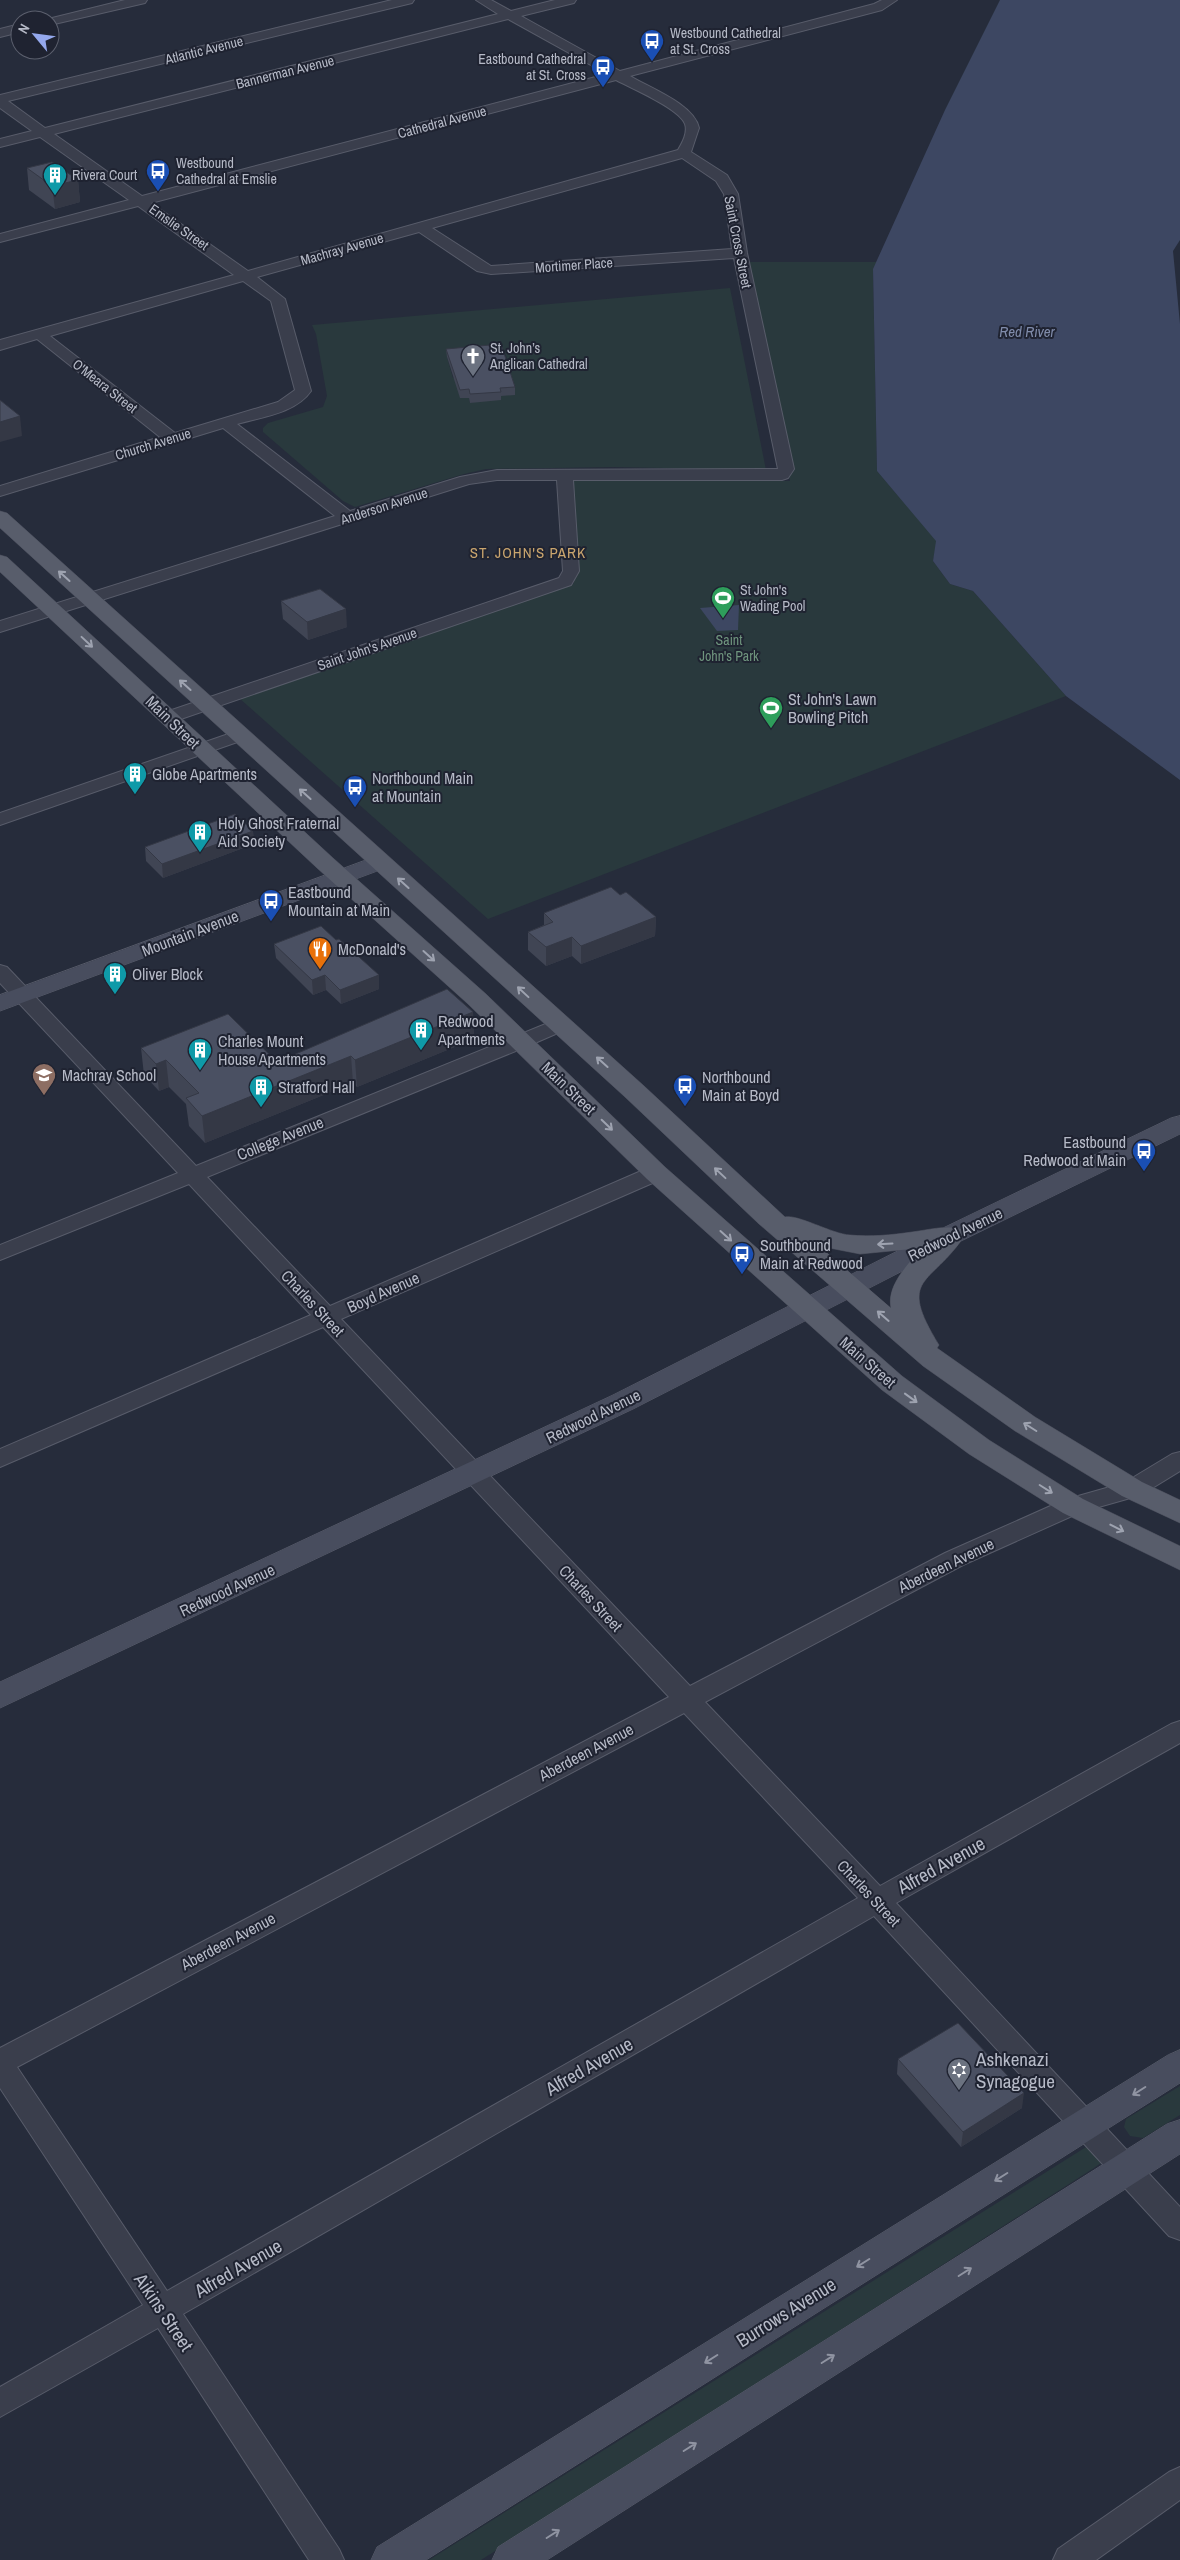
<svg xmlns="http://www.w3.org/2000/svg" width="1180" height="2560" font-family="'Archivo Narrow',sans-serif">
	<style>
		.green { fill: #29393d; fill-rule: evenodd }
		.water { fill: #3d4762 }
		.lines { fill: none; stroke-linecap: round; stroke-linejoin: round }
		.street-casing { stroke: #585c6a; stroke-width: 2 }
		.secondary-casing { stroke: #585c6a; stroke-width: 1 }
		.primary-casing { stroke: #434755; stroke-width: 1 }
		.street { fill: #3a3e4c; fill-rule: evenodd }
		.secondary { fill: #484d5e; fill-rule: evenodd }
		.primary { fill: #585d6b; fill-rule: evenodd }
		.wall { fill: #404554 }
		.shaded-wall { fill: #343845 }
		.building { fill: #4a5062; stroke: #343845 }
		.oneway { stroke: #9ea3b0 }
		.oneway2 { stroke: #9094a2 }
		.labels { text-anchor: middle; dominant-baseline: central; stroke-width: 4; stroke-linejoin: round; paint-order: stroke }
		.far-poi-label { font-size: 14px; fill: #b6bac7; stroke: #1f2331; text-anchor: start }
		.far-street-label { font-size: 14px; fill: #b6bac7; stroke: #1f2331 }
		.far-park-label { font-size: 14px; fill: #6f957e; stroke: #1f2331 }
		.far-water-label { font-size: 15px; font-style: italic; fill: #808cab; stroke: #1f2331 }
		.far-neighbourhood-label { font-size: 15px; letter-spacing: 1px; fill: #caa56e; stroke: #1f2331 }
		.poi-label { font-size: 16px; fill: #b6bac7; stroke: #1f2331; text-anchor: start }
		.street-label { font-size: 16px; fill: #b6bac7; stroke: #1f2331 }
		.near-street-label { font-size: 19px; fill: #b6bac7; stroke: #1f2331 }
		.near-poi-label { font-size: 19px; fill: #b6bac7; stroke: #1f2331; text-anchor: start }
	</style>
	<rect width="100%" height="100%" fill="#262c3b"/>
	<g class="green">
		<path d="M748,262h129l-4,7 4,202 60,70 -4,20 17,23 23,7 93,105 -578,223 -249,-221 335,-115v-103l216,1z"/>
		<path d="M730,288l36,182 -153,-3 -127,2 -22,5 -109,33 -12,-6 -80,-69v-4l5,-5 55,-16 4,-11 -11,-62 -4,-9zM505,353l3,8 -3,1 -5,35 -30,6 -1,-5h-8l-2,-4 4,-16h-10l-6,-21z"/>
		<path d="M1180,2086v29l-37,23 -13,-2 -6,-9 2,-8z"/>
		<path d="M1086,2147h7l9,10 -1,6 -7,5 -613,392h-52z"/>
	</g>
	<g class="water">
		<path d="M1000,0h180v240l-7,11 7,73v456l-114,-84 -93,-105 -23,-7 -17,-23 3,-20 -59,-70 -4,-202 72,-159z"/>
		<path d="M739,605l-1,25 -21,1 -17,-23z"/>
	</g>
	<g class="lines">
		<g class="street-casing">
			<g id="street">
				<path d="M125,0h22l-2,3 -95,22v-5h-6z"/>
				<path d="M392,0h22l-2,3 -404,98 37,27 453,-114 -22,-14h15l20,11 44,-11h21l-2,3 -53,13 99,55 254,-67 8,-4h15l-15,10 -252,66c20,12 64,28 69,52l-8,24 36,23 11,19 9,59 47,216 -6,9 -6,2h-209l6,91 -8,14 -396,136h-12l-3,-4 3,-4 396,-135 4,-7 -6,-91h-60l-28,4 -469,148v-11l335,-105 -112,-88 -223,68v-10l160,-49 -123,-98 -37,11v-10l234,-65 -96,-69 -138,36v-8l129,-34 -89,-63 -40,10v-8l32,-8 -32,-23v-13zM508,19l99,55 -465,122 -88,-62zM616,80c15,8 64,29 69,44 3,9 -3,19 -7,26l-430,121 -97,-68zM682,158l34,23 8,13 8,55 -241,17 -59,-38zM419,232l58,39 14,3 243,-16 44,211 -281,1 -37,7 -110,34 -113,-87c25,-7 59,-11 74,-33l-26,-92 -28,-22zM243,281l28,20 24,89 -17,12 -103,31 -125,-97z"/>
				<path d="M20,24v8l-20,5v-8z"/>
				<path d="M240,730l6,1 3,4 -3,4 -246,86v-12z"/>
				<path d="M0,965l7,2 189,199 357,-145 7,-2 7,2 3,4 -3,4 -39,17 -321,131 123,129 318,-138 8,-2 8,2 3,5 -3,5 -323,141 349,367 255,-133 119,-53 60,-17 48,-29 8,-2v19l-39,24 -60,17 -118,53 -258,137 175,184 291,-162 9,-3v22l-284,160 284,304v33l-11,-4 -295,-320 -691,398 156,235 5,11h-35l-151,-232 -158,89v-30l143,-82 -143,-217v-40l669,-351 -346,-370 -323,140v-18l311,-134 -122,-131 -189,76v-15l178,-72 -178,-190zM684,1713l174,185 -691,393 -150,-224z"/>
				<path d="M1180,2467v33l-84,60h-43l5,-11 111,-77z"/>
			</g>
		</g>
		<g class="secondary-casing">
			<g id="secondary">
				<path d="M380,855l8,2 4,5 -4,5 -388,144v-16z"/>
				<path d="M1180,1116v18l-219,107 -328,168 -633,299v-26l613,-287 328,-166 230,-111z"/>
				<path d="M1180,2050v33l-754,477h-55l6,-13 791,-492z"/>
				<path d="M1180,2120v34l-633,406h-55l6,-13 669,-423z"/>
			</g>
		</g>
		<g class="primary-casing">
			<g id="primary">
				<path d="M0,511l7,2 636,572 142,132c13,-3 47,17 65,18 21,2 41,0 62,-3 16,-2 33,-7 49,-3l4,6c-34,52 -69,40 -26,110l-2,3 98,69 107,65 38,18v23l-58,-27 -107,-65 -92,-65 -164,-142 -134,-127 -625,-569zM819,1246l41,8 62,-6c-14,16 -36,38 -31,60z"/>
				<path d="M0,555l7,2 326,301 153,136 179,173 237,209 87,64 94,59 97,47v24l-117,-57 -94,-59 -87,-64 -235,-211 -179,-175 -151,-136 -317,-296z"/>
			</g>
		</g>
		<use href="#street" class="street"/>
		<use href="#secondary" class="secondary"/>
		<use href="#primary" class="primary"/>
	</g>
	<g class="wall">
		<path d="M27,168l51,12 2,22 -25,7 -26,-19z"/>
		<path d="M446,349l69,38v8l-14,1v4l-31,3 -1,-5h-9l-13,-41z"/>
		<path d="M281,601l66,26 -39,13 -25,-21z"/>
		<path d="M253,831l1,13 -91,34 -17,-17 -1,-14z"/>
		<path d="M620,895l36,22 -1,19 -74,28 -9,-8 -26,10 -18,-16v-18l16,-7v-12z"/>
		<path d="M274,944l105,45 -38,15 -15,-14 -13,5 -37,-37z"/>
		<path d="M473,1012l1,27 -117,48 -4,-4 -148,60 -16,-17 -3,-22 -17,-17 -10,4 -15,-16 -3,-27 136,14z"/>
		<path d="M898,2059l124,49 -61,39 -64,-73z"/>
	</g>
	<g class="shaded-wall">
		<path d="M78,180l2,22 -25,7 -3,-23z"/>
		<path d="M20,416l2,20 -22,6v-20z"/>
		<path d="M346,609l1,18 -39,13 -1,-18z"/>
		<path d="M253,831l1,13 -91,34 -1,-14z"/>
		<path d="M656,917l-1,19 -74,28v-18z"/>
		<path d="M572,937v19l-26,10v-19z"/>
		<path d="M325,975l1,15 -13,5 -1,-15z"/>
		<path d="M379,975v14l-38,15 -1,-14z"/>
		<path d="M473,1012l1,27 -117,48 -2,-27z"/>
		<path d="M351,1056l2,27 -148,60 -3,-27z"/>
		<path d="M166,1060l3,27 -10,4 -3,-27z"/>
		<path d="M1024,2093l-2,15 -61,39 2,-15z"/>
	</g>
	<g class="building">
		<path d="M52,162l26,18 -26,6 -25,-18z"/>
		<path d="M501,344l14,43 -15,1 1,4 -31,2 -1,-5 -9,1 -14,-41z"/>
		<path d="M0,400l20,16 -20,6z"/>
		<path d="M320,589l26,20 -39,13 -26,-21z"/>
		<path d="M235,814l18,17 -91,33 -17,-17z"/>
		<path d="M611,887l9,8 6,-3 30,25 -75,29 -9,-9 -26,10 -18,-15 25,-10 -9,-9z"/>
		<path d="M321,926l15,14 3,-1 40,36 -39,15 -15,-15 -13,5 -38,-36z"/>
		<path d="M447,989l26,23 -118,48 -4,-4 -149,60 -16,-18 13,-5 -33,-33 -10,4 -15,-16 87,-34 49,48z"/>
		<path d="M958,2023l66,70 -61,39 -65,-73z"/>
	</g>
	<defs><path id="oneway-shaft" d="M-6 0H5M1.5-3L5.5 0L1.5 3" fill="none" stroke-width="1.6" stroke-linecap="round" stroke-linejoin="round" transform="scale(1.25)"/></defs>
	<g class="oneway">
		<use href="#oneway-shaft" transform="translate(64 576) rotate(-138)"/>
		<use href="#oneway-shaft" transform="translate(87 642) rotate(43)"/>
		<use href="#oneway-shaft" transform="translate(185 685) rotate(-138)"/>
		<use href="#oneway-shaft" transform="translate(305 794) rotate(-138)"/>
		<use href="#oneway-shaft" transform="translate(403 883) rotate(-138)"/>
		<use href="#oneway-shaft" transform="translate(429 956) rotate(42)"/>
		<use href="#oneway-shaft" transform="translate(523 992) rotate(-137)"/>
		<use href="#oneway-shaft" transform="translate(602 1062) rotate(-138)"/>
		<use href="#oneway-shaft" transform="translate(607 1125) rotate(44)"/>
		<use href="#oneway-shaft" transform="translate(720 1173) rotate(-137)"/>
		<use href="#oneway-shaft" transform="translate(726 1236) rotate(42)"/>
		<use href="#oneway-shaft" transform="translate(885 1244) rotate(177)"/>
		<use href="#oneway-shaft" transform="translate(883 1316) rotate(-139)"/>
		<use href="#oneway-shaft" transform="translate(911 1398) rotate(36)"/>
		<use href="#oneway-shaft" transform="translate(1030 1427) rotate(-148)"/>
		<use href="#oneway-shaft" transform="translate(1046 1489) rotate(32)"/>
		<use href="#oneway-shaft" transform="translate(1117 1528) rotate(27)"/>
	</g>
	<g class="oneway2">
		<use href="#oneway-shaft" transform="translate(1139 2091) rotate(148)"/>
		<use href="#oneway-shaft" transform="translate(1001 2177) rotate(148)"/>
		<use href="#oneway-shaft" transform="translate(863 2263) rotate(148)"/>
		<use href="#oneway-shaft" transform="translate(965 2272) rotate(-32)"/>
		<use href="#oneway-shaft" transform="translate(711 2359) rotate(148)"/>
		<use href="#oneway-shaft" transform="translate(828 2359) rotate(-32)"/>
		<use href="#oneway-shaft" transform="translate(690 2447) rotate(-32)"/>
		<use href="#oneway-shaft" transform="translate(553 2534) rotate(-32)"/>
	</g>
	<defs>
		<g id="bus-pin" transform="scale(1.25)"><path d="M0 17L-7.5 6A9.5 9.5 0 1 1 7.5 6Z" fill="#1a4fb4" stroke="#1f2331"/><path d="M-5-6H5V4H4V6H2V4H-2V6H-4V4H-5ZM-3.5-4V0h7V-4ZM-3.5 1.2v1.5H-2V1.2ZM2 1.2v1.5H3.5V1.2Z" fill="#fff"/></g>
		<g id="building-pin" transform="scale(1.25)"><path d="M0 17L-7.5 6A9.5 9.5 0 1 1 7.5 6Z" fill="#0f9aa8" stroke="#1f2331"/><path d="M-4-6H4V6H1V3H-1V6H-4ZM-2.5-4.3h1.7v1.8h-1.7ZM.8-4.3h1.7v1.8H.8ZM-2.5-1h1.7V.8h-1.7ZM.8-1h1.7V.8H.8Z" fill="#fff"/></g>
		<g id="church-pin" transform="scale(1.25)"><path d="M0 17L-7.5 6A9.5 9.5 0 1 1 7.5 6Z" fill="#6b7280" stroke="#1f2331"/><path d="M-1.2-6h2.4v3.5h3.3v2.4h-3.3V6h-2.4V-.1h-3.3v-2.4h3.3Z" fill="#fff"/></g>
		<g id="stadium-pin" transform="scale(1.25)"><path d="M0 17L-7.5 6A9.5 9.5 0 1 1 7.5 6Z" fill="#2e9e5b" stroke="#1f2331"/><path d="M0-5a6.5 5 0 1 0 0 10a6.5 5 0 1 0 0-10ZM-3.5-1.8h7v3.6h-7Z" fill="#fff"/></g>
		<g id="restaurant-pin" transform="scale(1.25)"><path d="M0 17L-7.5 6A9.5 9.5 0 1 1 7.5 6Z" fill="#e8710a" stroke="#1f2331"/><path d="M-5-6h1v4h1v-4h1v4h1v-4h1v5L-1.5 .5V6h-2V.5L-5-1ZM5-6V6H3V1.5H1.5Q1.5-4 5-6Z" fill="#fff"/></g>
		<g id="school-pin" transform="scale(1.25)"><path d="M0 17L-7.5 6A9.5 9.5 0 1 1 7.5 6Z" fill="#8d6e63" stroke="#1f2331"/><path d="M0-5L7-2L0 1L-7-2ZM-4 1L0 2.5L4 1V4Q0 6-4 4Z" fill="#fff"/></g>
		<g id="synagogue-pin" transform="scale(1.25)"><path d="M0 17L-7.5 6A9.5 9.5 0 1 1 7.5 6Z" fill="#6b7280" stroke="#1f2331"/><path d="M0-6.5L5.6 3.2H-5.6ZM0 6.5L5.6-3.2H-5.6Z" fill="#fff"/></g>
	</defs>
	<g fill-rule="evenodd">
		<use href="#bus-pin" x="652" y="41"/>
		<use href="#bus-pin" x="603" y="67"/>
		<use href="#bus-pin" x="158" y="171"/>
		<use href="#building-pin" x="55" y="175"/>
		<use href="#church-pin" x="473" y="356"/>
		<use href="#stadium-pin" x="723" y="598"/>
		<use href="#stadium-pin" x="771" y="708"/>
		<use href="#building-pin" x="135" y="774"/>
		<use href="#bus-pin" x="355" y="787"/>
		<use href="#building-pin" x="200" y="832"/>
		<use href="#bus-pin" x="271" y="901"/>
		<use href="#restaurant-pin" x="320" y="949"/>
		<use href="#building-pin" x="115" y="974"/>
		<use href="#building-pin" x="421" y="1030"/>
		<use href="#building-pin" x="200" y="1050"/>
		<use href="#school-pin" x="44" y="1075"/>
		<use href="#bus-pin" x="685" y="1086"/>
		<use href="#building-pin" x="261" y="1087"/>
		<use href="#bus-pin" x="1144" y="1151"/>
		<use href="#bus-pin" x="742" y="1254"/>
		<use href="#synagogue-pin" x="959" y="2070"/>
	</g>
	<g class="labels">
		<g class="far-poi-label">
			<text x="670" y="33">Westbound Cathedral<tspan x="670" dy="16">at St. Cross</tspan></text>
			<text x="586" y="59" text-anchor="end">Eastbound Cathedral<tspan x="586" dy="16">at St. Cross</tspan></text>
			<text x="176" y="163">Westbound<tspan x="176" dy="16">Cathedral at Emslie</tspan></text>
			<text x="72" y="175">Rivera Court</text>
			<text x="490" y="348">St. John’s<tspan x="490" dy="16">Anglican Cathedral</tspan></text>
			<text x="740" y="590">St John's<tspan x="740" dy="16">Wading Pool</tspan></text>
		</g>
		<g class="far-street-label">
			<text transform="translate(204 50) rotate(-14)">Atlantic Avenue</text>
			<text transform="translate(285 72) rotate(-14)">Bannerman Avenue</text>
			<text transform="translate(442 122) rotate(-15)">Cathedral Avenue</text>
			<text transform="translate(179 227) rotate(35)">Emslie Street</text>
			<text transform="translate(738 242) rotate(79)">Saint Cross Street</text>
			<text transform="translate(342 249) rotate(-16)">Machray Avenue</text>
			<text transform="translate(574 265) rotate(-4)">Mortimer Place</text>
			<text transform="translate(105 386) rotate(38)">O'Meara Street</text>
			<text transform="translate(153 444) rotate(-17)">Church Avenue</text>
			<text transform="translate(384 506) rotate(-18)">Anderson Avenue</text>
			<text transform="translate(367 649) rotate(-19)">Saint John's Avenue</text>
		</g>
		<g class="far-park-label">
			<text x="729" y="640">Saint<tspan x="729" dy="16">John's Park</tspan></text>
		</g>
		<g class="far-water-label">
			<text x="1027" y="331">Red River</text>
		</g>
		<g class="far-neighbourhood-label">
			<text x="528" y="552">ST. JOHN'S PARK</text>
		</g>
		<g class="poi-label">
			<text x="788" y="699">St John's Lawn<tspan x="788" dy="18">Bowling Pitch</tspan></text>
			<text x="152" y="774">Globe Apartments</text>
			<text x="372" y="778">Northbound Main<tspan x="372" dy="18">at Mountain</tspan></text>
			<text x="218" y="823">Holy Ghost Fraternal<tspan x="218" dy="18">Aid Society</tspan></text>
			<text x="288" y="892">Eastbound<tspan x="288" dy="18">Mountain at Main</tspan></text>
			<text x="338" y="949">McDonald's</text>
			<text x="132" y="974">Oliver Block</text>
			<text x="438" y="1021">Redwood<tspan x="438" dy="18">Apartments</tspan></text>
			<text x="218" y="1041">Charles Mount<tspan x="218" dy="18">House Apartments</tspan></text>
			<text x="62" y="1075">Machray School</text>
			<text x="702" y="1077">Northbound<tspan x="702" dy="18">Main at Boyd</tspan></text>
			<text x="278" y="1087">Stratford Hall</text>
			<text x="1126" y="1142" text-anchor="end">Eastbound<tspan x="1126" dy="18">Redwood at Main</tspan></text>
			<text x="760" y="1245">Southbound<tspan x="760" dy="18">Main at Redwood</tspan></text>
		</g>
		<g class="street-label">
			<text transform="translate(173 722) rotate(44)">Main Street</text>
			<text transform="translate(190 933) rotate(-21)">Mountain Avenue</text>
			<text transform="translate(569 1088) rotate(44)">Main Street</text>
			<text transform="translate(280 1138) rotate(-22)">College Avenue</text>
			<text transform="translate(955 1234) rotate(-26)">Redwood Avenue</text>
			<text transform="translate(383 1292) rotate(-24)">Boyd Avenue</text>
			<text transform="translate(313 1303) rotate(47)">Charles Street</text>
			<text transform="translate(868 1362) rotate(41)">Main Street</text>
			<text transform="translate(593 1416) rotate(-26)">Redwood Avenue</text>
			<text transform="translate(946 1565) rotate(-26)">Aberdeen Avenue</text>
			<text transform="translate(227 1590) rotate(-25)">Redwood Avenue</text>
			<text transform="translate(591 1598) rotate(47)">Charles Street</text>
			<text transform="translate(586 1752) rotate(-28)">Aberdeen Avenue</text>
			<text transform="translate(869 1893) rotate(47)">Charles Street</text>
			<text transform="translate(228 1941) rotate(-28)">Aberdeen Avenue</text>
		</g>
		<g class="near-street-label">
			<text transform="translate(941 1865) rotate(-29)">Alfred Avenue</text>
			<text transform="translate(589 2066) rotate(-30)">Alfred Avenue</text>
			<text transform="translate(238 2268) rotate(-30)">Alfred Avenue</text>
			<text transform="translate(164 2312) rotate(56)">Aikins Street</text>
			<text transform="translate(786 2312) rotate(-32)">Burrows Avenue</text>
		</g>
		<g class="near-poi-label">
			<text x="976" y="2059">Ashkenazi<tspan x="976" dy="22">Synagogue</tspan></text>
		</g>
	</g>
	<g transform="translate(35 35) rotate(299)"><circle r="24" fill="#1f2331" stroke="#5b5f6d"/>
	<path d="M0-4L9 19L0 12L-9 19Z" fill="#94a8ed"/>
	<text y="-8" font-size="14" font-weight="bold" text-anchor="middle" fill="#b6bac7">N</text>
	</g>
</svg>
